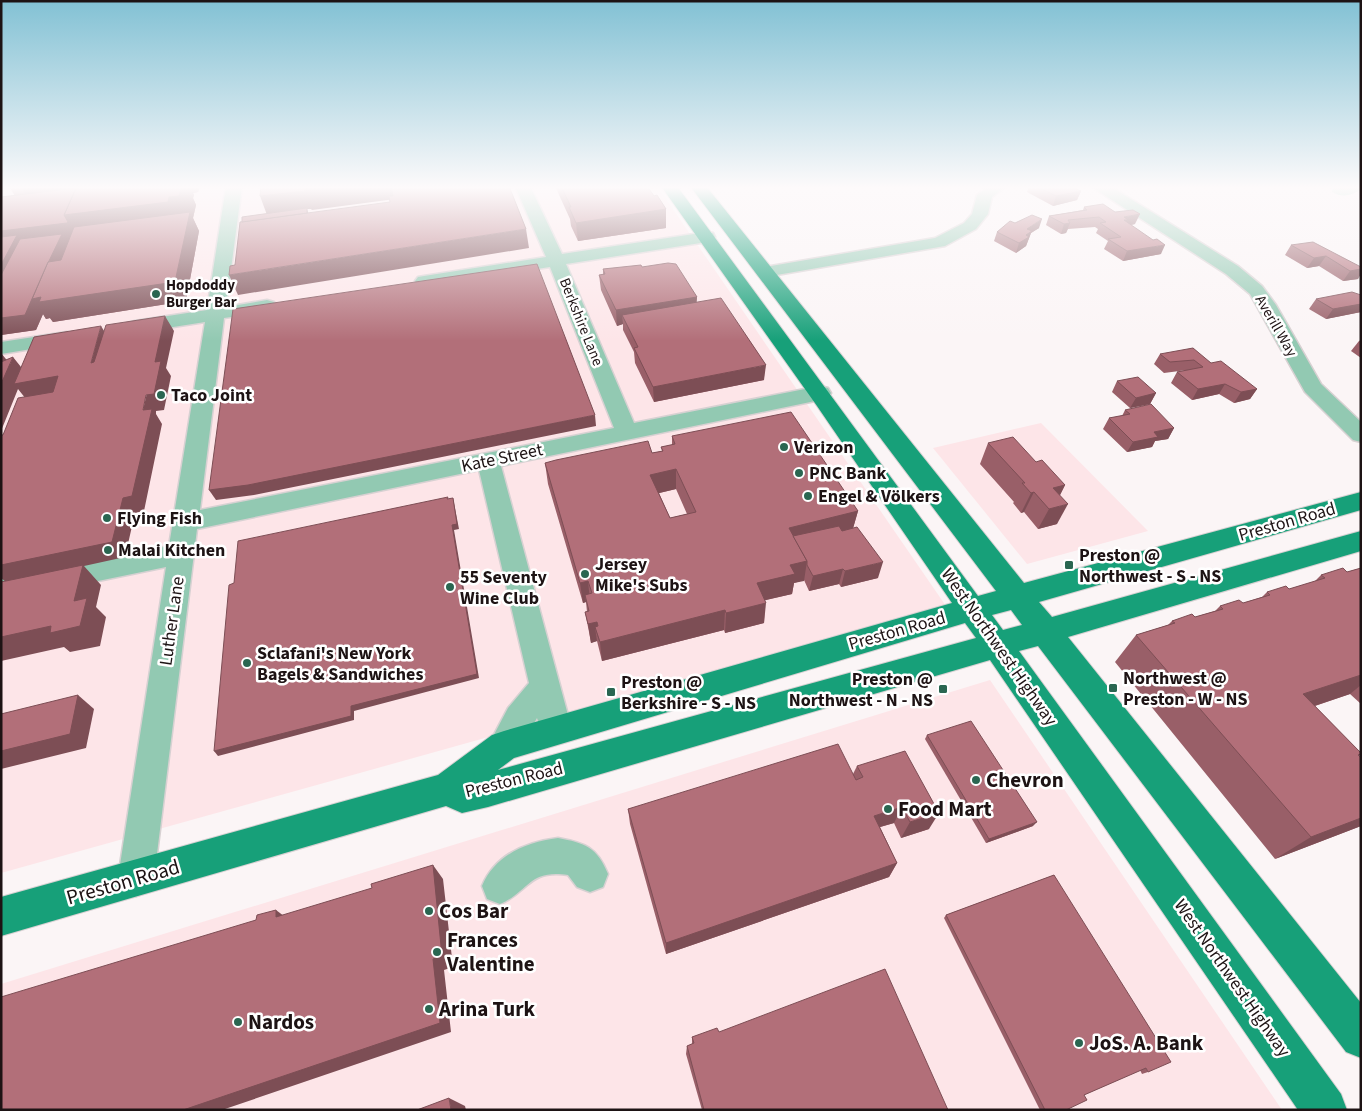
<svg xmlns="http://www.w3.org/2000/svg" width="1362" height="1111" font-family="'Source Sans 3',sans-serif">
	<style>
		.built { fill: #fde5e8 }
		.water { fill: #89d4b6 }
		.lines { fill: none; stroke-linecap: round; stroke-linejoin: round }
		.minor-casing { stroke: #d7d1d2; stroke-width: 3 }
		.major-casing { stroke: #d7d1d2; stroke-width: 2 }
		.minor { fill: #92c9b2; fill-rule: evenodd }
		.major { fill: #17a079; fill-rule: evenodd }
		.wall { fill: #995f68; fill-rule: evenodd }
		.shaded-wall { fill: #7d4e55 }
		.building { fill: #b26f79; stroke: #7d4e55; fill-rule: evenodd }
		.poi-dot { fill: #2a6651; stroke: #fff; stroke-width: 2 }
		.labels { text-anchor: middle; dominant-baseline: central; stroke-width: 5; stroke-linejoin: round; paint-order: stroke }
		.far-poi-label { font-size: 15px; font-weight: bold; fill: #1d1314; stroke: #fff; text-anchor: start }
		.far-street-label { font-size: 15px; fill: #1d1314; stroke: #fff }
		.poi-label { font-size: 18px; font-weight: bold; fill: #1d1314; stroke: #fff; text-anchor: start }
		.street-label { font-size: 18px; fill: #1d1314; stroke: #fff }
		.near-poi-label { font-size: 21px; font-weight: bold; fill: #1d1314; stroke: #fff; text-anchor: start }
		.near-street-label { font-size: 21px; fill: #1d1314; stroke: #fff }
	</style>
	<rect width="100%" height="100%" fill="#fbf5f6"/>
	<g class="built">
		<path d="M1,186h656l291,423 -947,264z"/>
		<path d="M1041,423l107,108 -121,33 -94,-116z"/>
		<path d="M990,680l292,430h-1281v-126z"/>
	</g>
	<path class="water" d="M1333,186h28v3c-9,7 -19,9 -29,3z"/>
	<g class="lines">
		<g class="minor-casing">
			<g id="minor">
				<path d="M226,186h16l-16,121 41,-7 7,2 2,4 -2,4 -7,2 -43,6 -24,192 414,-82 -64,-161 -126,19 -6,-1 -3,-4 3,-4 6,-1 122,-19 -31,-71h15l32,68 145,-22 6,1 2,4 -2,4 -6,1 -141,22 68,159 186,-37 8,2 3,5 -3,5 -8,2 -319,66 71,264 -5,10 -11,4 -11,-4 -8,-22 -22,38 -11,5 -11,-5 -5,-10 20,-38 21,-25 -50,-213 -282,59 -43,349 -5,13 -13,5 -13,-5 -5,-13 48,-311 -165,34v-22l168,-33 36,-224 -70,11 -7,-2 -3,-4 3,-4 7,-2 72,-11z"/>
				<path d="M989,186h17l-14,11 -4,17 -12,15 -31,17 -180,31 -6,-1 -3,-4 3,-4 6,-1 170,-29 29,-15 8,-9 5,-19z"/>
				<path d="M1093,186h17l128,80 24,20 14,19 45,79 40,38v20l-8,-2 -48,-48 -55,-98 -24,-20 -131,-85z"/>
				<path d="M67,332l7,2 3,4 -3,4 -73,12v-12z"/>
				<path d="M558,838c27,5 39,9 50,36l-5,13 -13,5 -13,-5 -9,-12c-40,-6 -39,17 -68,29l-13,-5 -5,-13c13,-31 44,-44 76,-48z"/>
			</g>
		</g>
		<g class="major-casing">
			<path id="major" d="M661,186h16l301,410 18,-5 -306,-405h16l318,397 337,-91v18l-322,92 13,15 309,-86v20l-293,86 293,366v55l-15,-6 -308,-406 -19,5 322,443 6,16h-49l-308,-450 -502,147 -26,6 -16,-7 -445,130v-39l437,-122 54,-40 12,-4 448,-128 -135,-197zM1011,610l11,15 -19,5 -11,-15zM965,623l11,15 -478,132 16,-12z"/>
		</g>
		<use href="#minor" class="minor"/>
		<use href="#major" class="major"/>
	</g>
	<g class="wall">
		<path d="M9,186h191l-2,6 -5,1 1,2 -1,3 3,7 -3,13 6,13 -13,70 -133,21 -3,-4 -4,1 -3,-5 -7,16 -35,5v-138l14,-1z"/>
		<path d="M555,186h92l7,10 12,13v19l-88,13 -7,-15 -1,-7z"/>
		<path d="M1029,186h41l11,5 -4,9 -24,6 -26,-14z"/>
		<path d="M1084,207l31,5 20,12 -4,1 30,29 -38,7 -19,-12 4,-8 -12,-8 2,-4 -3,-2 -27,2 -2,4 -5,1 -15,-9 3,-9 34,-6z"/>
		<path d="M1015,223l24,5 -8,5 -5,13 -10,7 -22,-12 3,-9z"/>
		<path d="M1291,245l70,22 -3,12 -15,2 -24,-15 -12,2 -22,-13z"/>
		<path d="M642,267l55,30 -1,5 68,78 -110,22 -19,-39 -1,-11 -11,-22v-6l-6,2 -16,-36 -2,-15h4v-6z"/>
		<path d="M1316,299l45,13 -35,7 -17,-10z"/>
		<path d="M1361,340v18l-10,-7 8,-10z"/>
		<path d="M1160,354l51,9 46,26 -7,10 -16,4 -15,-9 -27,6 -21,-17 6,-11 10,-2 -23,3 -10,-9z"/>
		<path d="M1117,381l39,12 -6,11 -20,4 -18,-16z"/>
		<path d="M1125,410l49,18 -6,11 -13,2 -3,6 -25,5 -24,-23 6,-11 13,-2z"/>
		<path d="M672,436l186,75 -5,17 25,50 -37,9 -2,-3 -30,7 -5,-11 -10,3 -2,11 -27,6 -1,23 -39,10 -1,-3 -122,31 -5,-20 -6,2 -2,-11 -4,-20h2l-1,-10 -3,1 -35,-119 -3,-21 107,-10 10,-2 -1,-4 11,-2zM676,489l11,25 -17,4 -11,-25z"/>
		<path d="M988,443l48,19 29,23 -5,10 -3,29 -19,5 -14,-17 -3,1 -8,-10 1,-1 -34,-38z"/>
		<path d="M1361,568v136l-11,-10 -35,12 46,48 -2,1 2,2v69l-86,33 -160,-197 21,-27 32,-10 4,-4 23,-4 20,-6 5,-5 23,-3 19,-6 5,-5 22,-3 25,-7 7,-7 26,-3z"/>
		<path d="M927,735l106,91 -47,17 -61,-104z"/>
		<path d="M857,766l72,63 -28,9 -7,-15 -14,4 17,36 -8,14 -223,77 -36,-130 -2,-15 225,-35z"/>
		<path d="M1054,875l94,197 -6,2 -2,-4 -56,25 -18,15h-26l-96,-192 2,-3z"/>
		<path d="M719,1032l229,78h-246l-16,-56 1,-8 5,-2v-7z"/>
	</g>
	<g class="shaded-wall">
		<path d="M21,186h67l81,11 6,-11h25l-2,6 -5,1 1,2 -1,3 3,7 -3,13 6,13 -13,70 -133,21 -3,-4 -4,1 -3,-5 -7,16 -35,5v-104l33,-25z"/>
		<path d="M303,186h90l2,13 -83,11 -1,-1h-4l3,9 -43,-3 -7,-19z"/>
		<path d="M1081,191l-4,9 -24,6 3,-10z"/>
		<path d="M666,209v19l-88,13 -2,-18z"/>
		<path d="M1140,214l-5,10 -10,2 -1,-9z"/>
		<path d="M1042,219l-3,9 -8,5 -5,13 -10,7 3,-10 8,-14z"/>
		<path d="M1070,223l-4,10 -5,1 3,-10z"/>
		<path d="M526,229l3,19 -291,47 -9,-20z"/>
		<path d="M1165,245l-4,9 -38,7 4,-10z"/>
		<path d="M1326,256l-7,10 -12,2 7,-10z"/>
		<path d="M1361,269v5l-3,5 -15,2 7,-10z"/>
		<path d="M697,297l-1,15 -74,3 1,9 -6,2 -1,-16z"/>
		<path d="M1361,297v15l-35,7 7,-10z"/>
		<path d="M165,316l9,15 -8,37 5,8 -7,34 -8,1v3l6,10 -18,87 -9,2 -10,44 -41,9 17,19 -5,22 10,10 -6,29 -30,6 -6,-5 -63,14v-24l5,-55 -5,-4v-13l142,-155z"/>
		<path d="M101,326l10,16 -9,36 -11,-15z"/>
		<path d="M1,353l9,11 3,-7 12,15 33,4 12,16 -44,7 -8,-10 -17,42z"/>
		<path d="M766,365l-2,15 -110,22 -1,-15z"/>
		<path d="M1225,384l-6,10 -27,6 6,-11z"/>
		<path d="M1257,389l-7,10 -16,4 7,-11z"/>
		<path d="M1156,393l-6,11 -20,4 6,-10z"/>
		<path d="M595,415l1,11 -342,69 -38,5 -7,-10z"/>
		<path d="M1174,428l-6,11 -13,2 -3,6 -25,5 6,-10 21,-10z"/>
		<path d="M676,469v20l-25,6 -1,-20z"/>
		<path d="M1065,485l-10,20 -2,-17z"/>
		<path d="M1034,492l-10,20 -3,1 10,-20z"/>
		<path d="M453,498l1,5 5,26 -5,1 25,148 -125,33v9l-136,36 -4,-5 137,-45 101,-181z"/>
		<path d="M1068,504l-11,20 -19,5 11,-20z"/>
		<path d="M858,511l-6,21 -56,14 -7,-18z"/>
		<path d="M807,561l-3,20 -10,2 -2,11 -38,9 3,-20 33,-18z"/>
		<path d="M883,562l-5,16 -37,9 4,-16z"/>
		<path d="M843,569l-4,15 -30,7 4,-15z"/>
		<path d="M588,581l2,20 -5,-6 1,7 -3,1 -3,-20z"/>
		<path d="M766,603l-2,20 -39,10 1,-20z"/>
		<path d="M725,610l-1,20 -122,31 -2,-19z"/>
		<path d="M597,622l2,19 -4,-14 2,14 -6,2 -3,-19z"/>
		<path d="M1361,675v10l-11,9 -78,26 31,-26z"/>
		<path d="M78,695l16,14 -8,39 -85,21v-18z"/>
		<path d="M902,807l-8,16 -28,8 8,-15z"/>
		<path d="M939,813l-10,16 -28,9 9,-16z"/>
		<path d="M1361,818v8l-86,33 36,-22z"/>
		<path d="M1037,822l-4,4 -47,17 3,-4z"/>
		<path d="M897,863l-8,14 -223,77v-11z"/>
		<path d="M433,865l10,14 10,88 -9,3 7,62 -229,78h-39l250,-151z"/>
		<path d="M276,910l17,13 -17,-6z"/>
		<path d="M449,1098l16,8 1,4h-15z"/>
	</g>
	<g class="building">
		<path d="M77,186h105l-3,10 -10,1 -1,5 -104,13z"/>
		<path d="M261,186h42l2,5 -45,5z"/>
		<path d="M391,186h118l17,43 -297,46 1,-9 5,-1 5,-43 150,-20 -1,-6h4z"/>
		<path d="M561,186h86l7,10 3,-1 9,14 -90,14 -7,-16h2z"/>
		<path d="M1036,186h34l11,5 -25,5z"/>
		<path d="M76,188l-12,27 4,7 -1,1 -66,8v-34z"/>
		<path d="M1103,204l12,8 18,-2 7,4 -16,3 4,3h-4l29,20 4,-1 8,6 -38,6 -19,-12 13,-2 -21,-14 6,-1 -7,-5 -31,3 2,3 -6,1 -15,-8 38,-6 -3,-3z"/>
		<path d="M307,208v5l-65,9v-5z"/>
		<path d="M190,212l-15,70 -136,20 2,-5 -9,2 16,-37 13,-2 13,-33z"/>
		<path d="M1032,215l10,4 -15,10 5,2 -6,4 3,2 -10,6 -22,-11 13,-11 5,2z"/>
		<path d="M62,234l-13,27 -1,1 -23,53 -24,3v-43l19,-36z"/>
		<path d="M17,235l-16,30v-28z"/>
		<path d="M1313,242l48,25v2l-11,2 -24,-15 -12,2 -23,-13z"/>
		<path d="M668,263l8,1 21,33 -81,13 -17,-35 6,-1 -2,-5 38,-4 1,2z"/>
		<path d="M537,264l58,151 -347,70 -39,5 24,-181z"/>
		<path d="M1352,292l9,3v2h-1l1,1v6l-28,5 -17,-10z"/>
		<path d="M721,298l45,67 -113,22 -19,-39 4,-1 -16,-32z"/>
		<path d="M165,316l-10,46 6,-1 -7,33 -8,1 -3,15 9,-1 -20,87 -9,2 -11,44 -111,23v-130h2l15,-37 35,-6 5,-16 -44,8 20,-47 67,-11 -10,37 3,-1 12,-37z"/>
		<path d="M1193,348l18,15 10,-2 36,28 -16,3 -16,-8 -27,5 -21,-17 26,-5 -9,-7 -24,2 -10,-8z"/>
		<path d="M13,357l-12,27v-22z"/>
		<path d="M1138,377l18,16 -20,5 -19,-17z"/>
		<path d="M1151,404l23,24 -20,4 4,5 -25,5 -24,-24 21,-4 -5,-4z"/>
		<path d="M791,412l67,99 -69,17 18,33 -17,4 5,9 -38,9 9,20 -40,10 -1,-3 -125,32 -5,-15 3,-1 -1,-4 -9,2 -3,-12 4,-1 -4,-16 7,-2 -4,-12 -8,2 -35,-120 11,-3 92,-19 4,12 11,-2 -2,-4 14,-3 -3,-8zM676,469l20,43 -26,6 -20,-43z"/>
		<path d="M1013,437l23,25 6,-2 23,25 -12,3 15,16 -19,5 -15,-17 -3,1 -9,-10h3l-37,-40z"/>
		<path d="M448,497l-1,2 6,-1 4,26 -5,1 25,149 -126,32v10l-137,35 15,-166 5,-2 4,-42z"/>
		<path d="M839,526l3,5 15,-4 26,35 -38,9 -2,-2 -30,7 -6,-11v-4l-14,-25z"/>
		<path d="M83,565l-9,36 13,-3 -7,28 -30,7 1,-7 -50,11v-55z"/>
		<path d="M1343,568l4,4 14,-4v107l-58,19 58,59v1l-3,1 3,2v61l-50,19 -175,-202 39,-12 -3,-2 20,-7 3,3 28,-8 -3,-3 19,-6 4,3 27,-8 -3,-3 19,-6 3,3 36,-11 -4,-3z"/>
		<path d="M78,695l-8,39 -69,17v-37z"/>
		<path d="M971,721l66,101 -48,17 -62,-104z"/>
		<path d="M838,744l18,36 7,-3 -6,-11 48,-15 34,62 -29,9 -8,-15 -28,9 23,47 -231,80 -38,-134z"/>
		<path d="M433,865l9,91 -9,3 7,64 -257,87h-182v-113l255,-77 1,-5 19,-5v7l96,-29 -1,-4z"/>
		<path d="M1054,875l117,187 -23,10 -2,-4 -62,27 3,5 -21,10h-21l-99,-195z"/>
		<path d="M885,969l63,141h-244l-17,-64 7,-3 -2,-6 25,-9 2,4z"/>
		<path d="M449,1098l2,12h-34z"/>
	</g>
	<linearGradient id="sky" x2="0" y2="1"><stop stop-color="#82c1d4"/><stop offset="0.55" stop-color="#fdfafb"/><stop offset="1" stop-color="#fdfafb" stop-opacity="0"/></linearGradient>
	<rect width="1362" height="341" fill="url(#sky)"/>
	<g class="poi-dot">
		<circle cx="156" cy="294" r="5"/>
		<circle cx="161" cy="395" r="5"/>
		<circle cx="784" cy="447" r="5"/>
		<circle cx="799" cy="473" r="5"/>
		<circle cx="808" cy="496" r="5"/>
		<circle cx="107" cy="518" r="5"/>
		<circle cx="108" cy="550" r="5"/>
		<rect x="1064" y="560" width="10" height="10" rx="2.5"/>
		<circle cx="585" cy="574" r="5"/>
		<circle cx="450" cy="587" r="5"/>
		<circle cx="247" cy="663" r="5"/>
		<rect x="1108" y="683" width="10" height="10" rx="2.5"/>
		<rect x="938" y="684" width="10" height="10" rx="2.5"/>
		<rect x="606" y="687" width="10" height="10" rx="2.5"/>
		<circle cx="976" cy="780" r="5"/>
		<circle cx="888" cy="809" r="5"/>
		<circle cx="429" cy="911" r="5"/>
		<circle cx="437" cy="952" r="5"/>
		<circle cx="429" cy="1009" r="5"/>
		<circle cx="238" cy="1022" r="5"/>
		<circle cx="1079" cy="1043" r="5"/>
	</g>
	<g class="labels">
		<g class="far-poi-label">
			<text x="166" y="285">Hopdoddy<tspan x="166" dy="17">Burger Bar</tspan></text>
		</g>
		<g class="far-street-label">
			<text transform="translate(581 322) rotate(68)">Berkshire Lane</text>
			<text transform="translate(1276 326) rotate(60)">Averill Way</text>
		</g>
		<g class="poi-label">
			<text x="171" y="395">Taco Joint</text>
			<text x="794" y="447">Verizon</text>
			<text x="809" y="473">PNC Bank</text>
			<text x="818" y="496">Engel &amp; Völkers</text>
			<text x="117" y="518">Flying Fish</text>
			<text x="118" y="550">Malai Kitchen</text>
			<text x="1079" y="555">Preston @<tspan x="1079" dy="21">Northwest - S - NS</tspan></text>
			<text x="595" y="564">Jersey<tspan x="595" dy="21">Mike's Subs</tspan></text>
			<text x="460" y="577">55 Seventy<tspan x="460" dy="21">Wine Club</tspan></text>
			<text x="257" y="653">Sclafani's New York<tspan x="257" dy="21">Bagels &amp; Sandwiches</tspan></text>
			<text x="1123" y="678">Northwest @<tspan x="1123" dy="21">Preston - W - NS</tspan></text>
			<text x="933" y="679" text-anchor="end">Preston @<tspan x="933" dy="21">Northwest - N - NS</tspan></text>
			<text x="621" y="682">Preston @<tspan x="621" dy="21">Berkshire - S - NS</tspan></text>
		</g>
		<g class="street-label">
			<text transform="translate(502 458) rotate(-12)">Kate Street</text>
			<text transform="translate(1287 522) rotate(-16)">Preston Road</text>
			<text transform="translate(172 621) rotate(-82)">Luther Lane</text>
			<text transform="translate(897 631) rotate(-16)">Preston Road</text>
			<text transform="translate(999 647) rotate(55)">West Northwest Highway</text>
			<text transform="translate(514 780) rotate(-14)">Preston Road</text>
			<text transform="translate(1232 978) rotate(55)">West Northwest Highway</text>
		</g>
		<g class="near-poi-label">
			<text x="986" y="780">Chevron</text>
			<text x="898" y="809">Food Mart</text>
			<text x="439" y="911">Cos Bar</text>
			<text x="447" y="940">Frances<tspan x="447" dy="24">Valentine</tspan></text>
			<text x="439" y="1009">Arina Turk</text>
			<text x="248" y="1022">Nardos</text>
			<text x="1089" y="1043">JoS. A. Bank</text>
		</g>
		<g class="near-street-label">
			<text transform="translate(123 882) rotate(-16)">Preston Road</text>
		</g>
	</g>
	<rect width="1362" height="1111" fill="none" stroke="#1d1314" stroke-width="5"/>
</svg>
